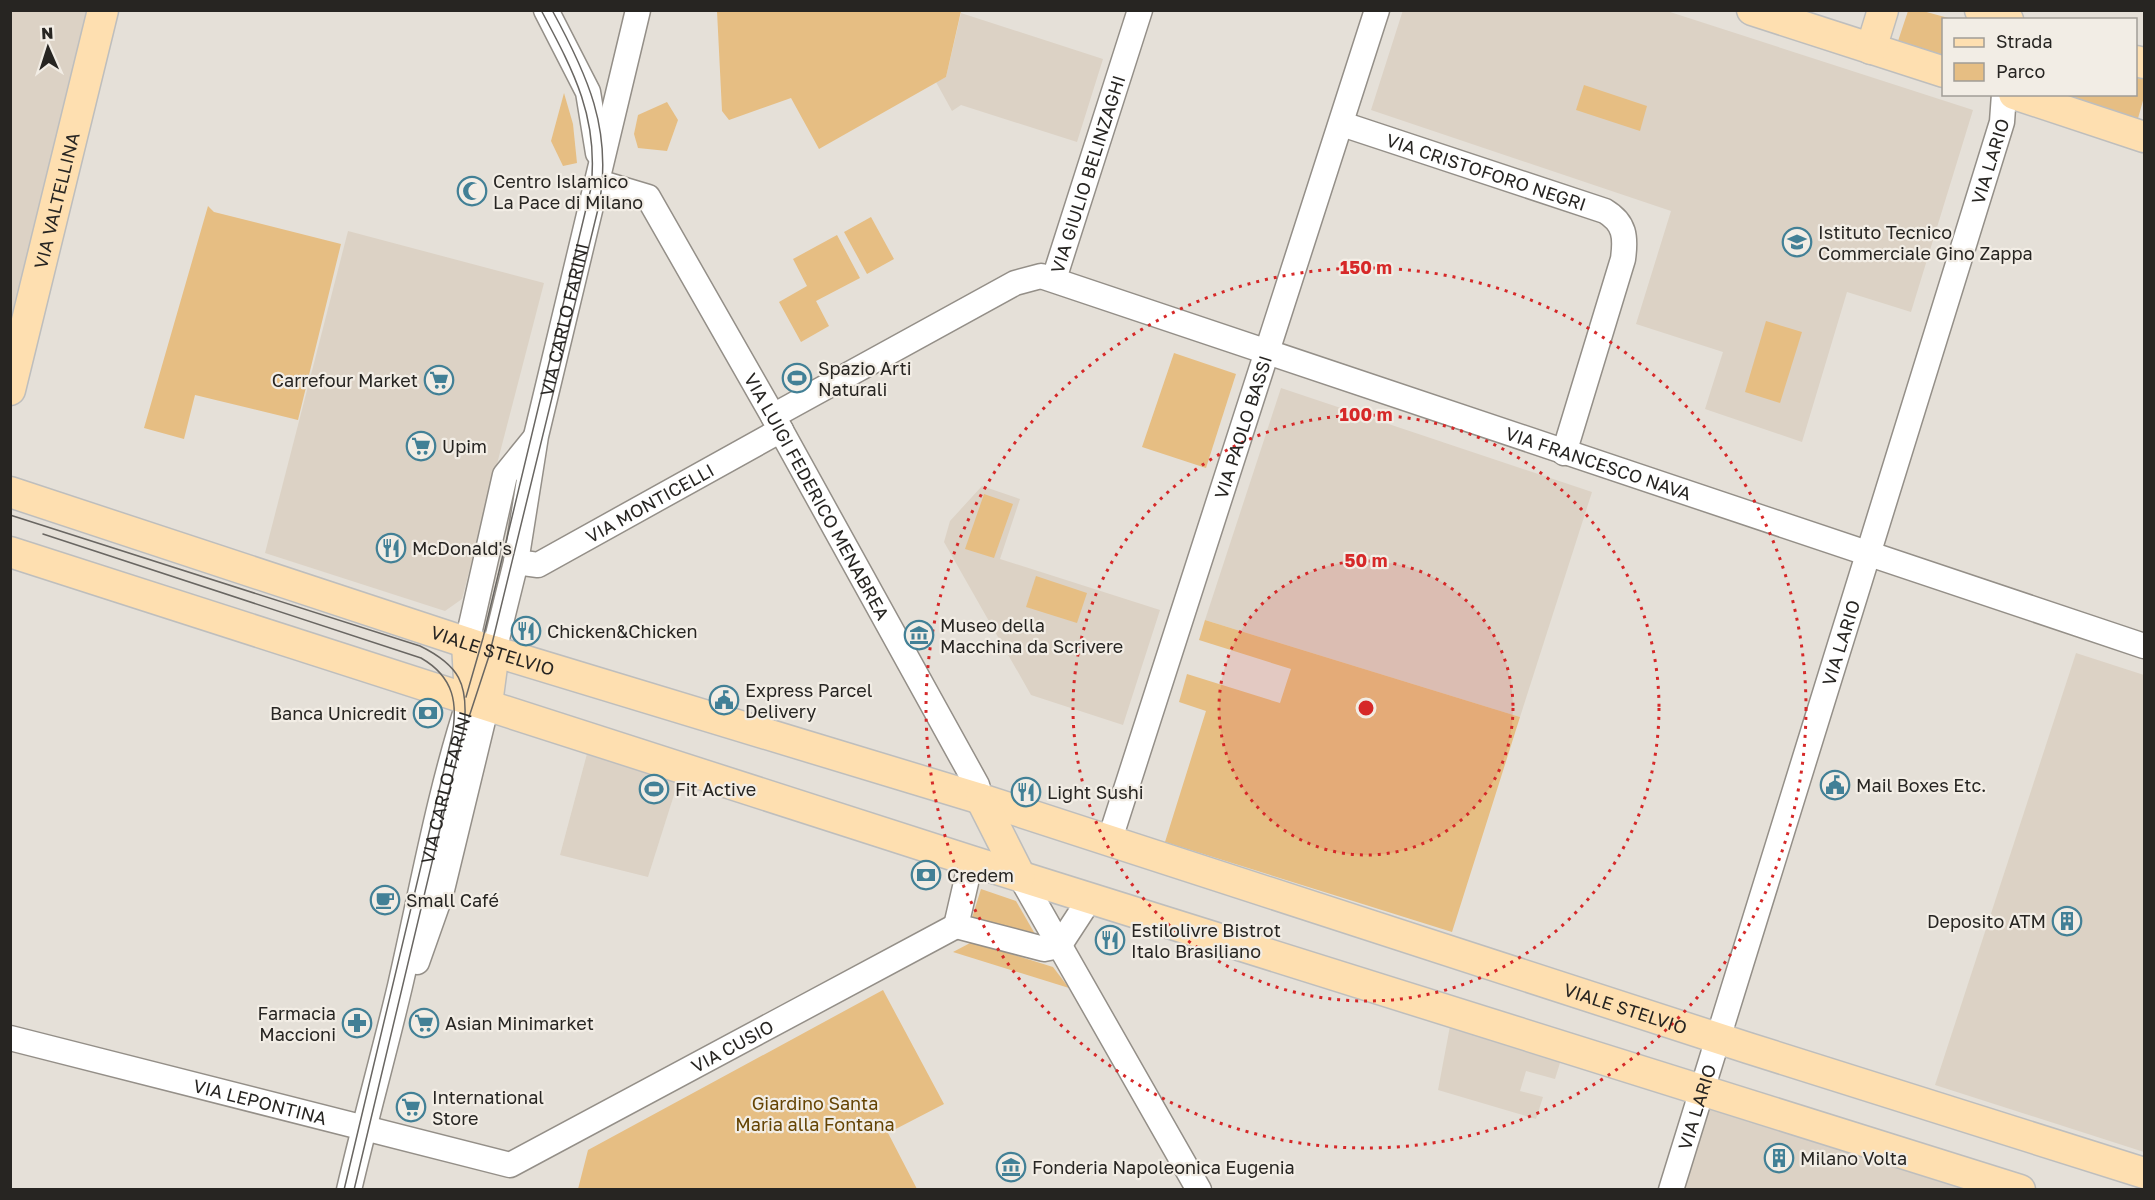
<svg xmlns="http://www.w3.org/2000/svg" width="2155" height="1200" font-family="'Golos Text',sans-serif">
	<style>
		.built { fill: #dcd2c5 }
		.green { fill: #e6be83 }
		.lines { fill: none; stroke-linecap: round; stroke-linejoin: round }
		.minor-casing { stroke: #948f88; stroke-width: 27 }
		.major-casing { stroke: #bebebd; stroke-width: 33 }
		.minor { stroke: #fff; stroke-width: 24 }
		.major { stroke: #fedfb0; stroke-width: 30 }
		.tram { stroke: #696662; stroke-width: 1.5 }
		.ring { fill: none; stroke: #d62828; stroke-width: 3; stroke-dasharray: 3 6 }
		.labels { text-anchor: middle; dominant-baseline: central; stroke-width: 4.5; stroke-linejoin: round; paint-order: stroke }
		.street-label { font-size: 18px; fill: #272522; stroke: #f2ede5 }
		.poi-label { font-size: 18px; fill: #272522; stroke: #f2ede5; text-anchor: start }
		.park-label { font-size: 18px; fill: #644303; stroke: #f2ede5 }
		.centre { fill: #d62828; stroke: #f2ede5; stroke-width: 3 }
		.ring-label { font-size: 18px; text-anchor: middle; font-weight: bold; fill: #d62828; stroke: #f2ede5; stroke-width: 4.5; stroke-linejoin: round; paint-order: stroke }
	</style>
	<rect width="100%" height="100%" fill="#e5e0d8"/>
	<g class="built">
		<path d="M1403,10l264,1 306,99 -62,202 -64,-20 -45,150 -97,-33 18,-57 -87,-28 35,-113 -300,-101z"/>
		<path d="M11,11h90l-90,370z"/>
		<path d="M961,13l142,46 -26,83 -116,-37 -9,6 -16,-29 10,-5z"/>
		<path d="M348,231l196,52 -82,316 -17,12 -180,-58z"/>
		<path d="M1281,388l311,104 -72,225 -315,-97z"/>
		<path d="M982,486l38,13 -20,60 160,51 -37,115 -92,-30 -87,-153 6,-21z"/>
		<path d="M2076,653l68,22v477l-209,-67z"/>
		<path d="M588,750l91,29 -31,98 -88,-22z"/>
		<path d="M1450,1026l114,24 -9,29 -29,-8 -6,20 23,6 -7,22 -98,-29z"/>
		<path d="M1703,1093l302,97h-329z"/>
	</g>
	<g class="green">
		<path d="M717,11v-1l244,1 -15,66 -127,72 -28,-51 -62,22 -7,-9z"/>
		<path d="M1908,11h15l29,8 -8,1 -1,39 -46,-15z"/>
		<path d="M2136,75l8,3v19l-7,25 -85,-27 84,-1z"/>
		<path d="M1584,85l63,21 -7,25 -64,-21z"/>
		<path d="M564,93l9,31 4,39 -14,3 -12,-25z"/>
		<path d="M667,102l11,18 -11,31 -29,-3 -4,-14 4,-19z"/>
		<path d="M208,206l6,6 127,32 -43,176 -103,-25 -11,44 -40,-11z"/>
		<path d="M871,217l23,42 -27,15 -23,-42z"/>
		<path d="M837,235l23,43 -44,23 13,25 -28,16 -22,-40 28,-16 -14,-27z"/>
		<path d="M1766,321l36,11 -22,71 -35,-11z"/>
		<path d="M1174,353l62,21 -30,94 -64,-21z"/>
		<path d="M984,494l29,10 -19,54 -29,-9z"/>
		<path d="M1036,576l51,17 -10,30 -51,-16z"/>
		<path d="M1205,620l315,97 -68,215 -287,-90 41,-131 -27,-9 8,-28 93,29 11,-34 -92,-29z"/>
		<path d="M981,889l35,12 23,40 -68,-20z"/>
		<path d="M972,942l81,25 16,21 -116,-36z"/>
		<path d="M883,990l61,114 -56,29 29,56h-339l10,-39z"/>
	</g>
	<g class="lines">
		<g class="minor-casing">
			<g id="minor">
				<path d="M546,10l42,82 10,61"/>
				<path id="s1" d="M1342,124l263,87c20,12 21,26 18,48l-59,194"/>
				<path id="s2" d="M598,182l50,15 125,219 204,369 4,14"/>
				<path id="s3" d="M1054,279l86,-269"/>
				<path id="s4" d="M773,416l242,-133 26,-7 1103,370"/>
				<path id="s5" d="M516,562l22,3 243,-135"/>
				<path d="M467,643l38,-168 30,-37"/>
				<path id="s6" d="M494,651l22,-89 20,-126 102,-426"/>
				<path id="s7" d="M1109,842l268,-832"/>
				<path d="M1020,876l179,314"/>
				<path d="M956,926l88,23 15,-3 32,-49"/>
				<path d="M956,926l15,-65"/>
				<path d="M417,962l24,-68 46,-190"/>
				<path id="s8" d="M10,1038l500,127 446,-239"/>
				<path id="s9" d="M349,1190c16,-69 35,-136 51,-204 22,-96 39,-194 70,-288"/>
				<path id="s10" d="M1671,1190l331,-1068 2,-28"/>
			</g>
		</g>
		<g class="major-casing">
			<g id="major">
				<path d="M1752,10l192,62"/>
				<path d="M1980,10l28,10"/>
				<path d="M1871,49l12,-39"/>
				<path d="M2136,61l8,2"/>
				<path d="M2014,94l130,43"/>
				<path id="s11" d="M10,390l93,-380"/>
				<path id="s12" d="M10,492l473,156 498,151 767,249 396,125"/>
				<path d="M10,552l961,309 1049,329"/>
				<path d="M467,643l3,55"/>
				<path d="M487,704l7,-53"/>
				<path d="M981,799l39,77"/>
			</g>
		</g>
		<use href="#minor" class="minor"/>
		<use href="#major" class="major"/>
		<g class="tram">
			<path d="M10,515l410,131c39,19 49,38 44,82l-110,462"/>
			<path d="M43,534l378,124c33,19 38,46 30,82l-107,450"/>
			<path d="M466,697l17,-59 108,-450c8,-71 -18,-118 -50,-178"/>
			<path d="M469,717l20,-61 110,-451c14,-75 -12,-131 -47,-195"/>
		</g>
	</g>
	<circle cx="1366" cy="708" r="147" fill="#d62828" fill-opacity=".12"/>
	<g class="ring">
		<circle cx="1366" cy="708" r="147"/>
		<circle cx="1366" cy="708" r="293"/>
		<circle cx="1366" cy="708" r="440"/>
	</g>
	<defs>
		<g id="mosque-ring" transform="scale(1.5)"><circle r="9.5" fill="#f2ede5" stroke="#428096" stroke-width="1.5"/><path d="M3.5-4.9A6 6 0 1 0 3.5 4.9A5 5 0 1 1 3.5-4.9Z" fill="#428096"/></g>
		<g id="school-ring" transform="scale(1.5)"><circle r="9.5" fill="#f2ede5" stroke="#428096" stroke-width="1.5"/><path d="M0-5L7-2L0 1L-7-2ZM-4 1L0 2.5L4 1V4Q0 6-4 4Z" fill="#428096"/></g>
		<g id="stadium-ring" transform="scale(1.5)"><circle r="9.5" fill="#f2ede5" stroke="#428096" stroke-width="1.5"/><path d="M0-5a6.5 5 0 1 0 0 10a6.5 5 0 1 0 0-10ZM-3.5-1.8h7v3.6h-7Z" fill="#428096"/></g>
		<g id="supermarket-ring" transform="scale(1.5)"><circle r="9.5" fill="#f2ede5" stroke="#428096" stroke-width="1.5"/><path d="M-6-5.5h2.5l.6 2H6L4.5 2H-2.5L-4.4-4H-6ZM-1.5 3.2a1.3 1.3 0 1 0 .1 0ZM3 3.2a1.3 1.3 0 1 0 .1 0Z" fill="#428096"/></g>
		<g id="restaurant-ring" transform="scale(1.5)"><circle r="9.5" fill="#f2ede5" stroke="#428096" stroke-width="1.5"/><path d="M-5-6h1v4h1v-4h1v4h1v-4h1v5L-1.5 .5V6h-2V.5L-5-1ZM5-6V6H3V1.5H1.5Q1.5-4 5-6Z" fill="#428096"/></g>
		<g id="museum-ring" transform="scale(1.5)"><circle r="9.5" fill="#f2ede5" stroke="#428096" stroke-width="1.5"/><path d="M0-6L6-3V-2H-6V-3ZM-5-1h2V3h-2ZM-1-1h2V3h-2ZM3-1h2V3H3ZM-6 4H6V6H-6Z" fill="#428096"/></g>
		<g id="civic-ring" transform="scale(1.5)"><circle r="9.5" fill="#f2ede5" stroke="#428096" stroke-width="1.5"/><path d="M-.6-6.5H3V-4.5H.6V-3L4-1V1h2V6H-6V1h2V-1L-.6-3ZM-1.2 2.5V6h2.4V2.5Z" fill="#428096"/></g>
		<g id="bank-ring" transform="scale(1.5)"><circle r="9.5" fill="#f2ede5" stroke="#428096" stroke-width="1.5"/><path d="M-6-4H6V4H-6ZM0-2.3a2.3 2.3 0 1 0 0 4.6a2.3 2.3 0 1 0 0-4.6Z" fill="#428096"/></g>
		<g id="cafe-ring" transform="scale(1.5)"><circle r="9.5" fill="#f2ede5" stroke="#428096" stroke-width="1.5"/><path d="M-5.5-4.5H6V0H3Q3 3.5 0 3.5H-2.5Q-5.5 3.5-5.5 0ZM3-3.2v2h1.7v-2ZM-6 4.5H4V6H-6Z" fill="#428096"/></g>
		<g id="building-ring" transform="scale(1.5)"><circle r="9.5" fill="#f2ede5" stroke="#428096" stroke-width="1.5"/><path d="M-4-6H4V6H1V3H-1V6H-4ZM-2.5-4.3h1.7v1.8h-1.7ZM.8-4.3h1.7v1.8H.8ZM-2.5-1h1.7V.8h-1.7ZM.8-1h1.7V.8H.8Z" fill="#428096"/></g>
		<g id="pharmacy-ring" transform="scale(1.5)"><circle r="9.5" fill="#f2ede5" stroke="#428096" stroke-width="1.5"/><path d="M-2-6h4v4h4v4h-4v4h-4v-4h-4v-4h4Z" fill="#428096"/></g>
	</defs>
	<g fill-rule="evenodd">
		<use href="#mosque-ring" x="472" y="191"/>
		<use href="#school-ring" x="1797" y="242"/>
		<use href="#stadium-ring" x="797" y="378"/>
		<use href="#supermarket-ring" x="439" y="380"/>
		<use href="#supermarket-ring" x="421" y="446"/>
		<use href="#restaurant-ring" x="391" y="548"/>
		<use href="#restaurant-ring" x="526" y="631"/>
		<use href="#museum-ring" x="919" y="635"/>
		<use href="#civic-ring" x="724" y="700"/>
		<use href="#bank-ring" x="428" y="713"/>
		<use href="#civic-ring" x="1835" y="785"/>
		<use href="#stadium-ring" x="654" y="789"/>
		<use href="#restaurant-ring" x="1026" y="792"/>
		<use href="#bank-ring" x="926" y="875"/>
		<use href="#cafe-ring" x="385" y="900"/>
		<use href="#building-ring" x="2067" y="921"/>
		<use href="#restaurant-ring" x="1110" y="940"/>
		<use href="#pharmacy-ring" x="357" y="1023"/>
		<use href="#supermarket-ring" x="424" y="1023"/>
		<use href="#supermarket-ring" x="411" y="1107"/>
		<use href="#building-ring" x="1779" y="1158"/>
		<use href="#museum-ring" x="1011" y="1167"/>
	</g>
	<g class="labels">
		<g class="street-label">
			<text stroke="none"><textPath href="#s10" startOffset="1077">VIA LARIO</textPath></text>
			<text stroke="none"><textPath href="#s1" startOffset="152">VIA CRISTOFORO NEGRI</textPath></text>
			<text stroke="none"><textPath href="#s3" startOffset="110">VIA GIULIO BELINZAGHI</textPath></text>
			<text stroke="none"><textPath href="#s11" startOffset="195">VIA VALTELLINA</textPath></text>
			<text stroke="none"><textPath href="#s6" startOffset="339">VIA CARLO FARINI</textPath></text>
			<text stroke="none"><textPath href="#s7" startOffset="436">VIA PAOLO BASSI</textPath></text>
			<text stroke="none"><textPath href="#s4" startOffset="891">VIA FRANCESCO NAVA</textPath></text>
			<text stroke="none"><textPath href="#s2" startOffset="396">VIA LUIGI FEDERICO MENABREA</textPath></text>
			<text stroke="none"><textPath href="#s5" startOffset="150">VIA MONTICELLI</textPath></text>
			<text stroke="none"><textPath href="#s10" startOffset="573">VIA LARIO</textPath></text>
			<text stroke="none"><textPath href="#s12" startOffset="508">VIALE STELVIO</textPath></text>
			<text stroke="none"><textPath href="#s9" startOffset="414">VIA CARLO FARINI</textPath></text>
			<text stroke="none"><textPath href="#s12" startOffset="1696">VIALE STELVIO</textPath></text>
			<text stroke="none"><textPath href="#s8" startOffset="768">VIA CUSIO</textPath></text>
			<text stroke="none"><textPath href="#s8" startOffset="258">VIA LEPONTINA</textPath></text>
			<text stroke="none"><textPath href="#s10" startOffset="87">VIA LARIO</textPath></text>
		</g>
		<g class="poi-label">
			<text x="493" y="181">Centro Islamico<tspan x="493" dy="21">La Pace di Milano</tspan></text>
			<text x="1818" y="232">Istituto Tecnico<tspan x="1818" dy="21">Commerciale Gino Zappa</tspan></text>
			<text x="818" y="368">Spazio Arti<tspan x="818" dy="21">Naturali</tspan></text>
			<text x="418" y="380" text-anchor="end">Carrefour Market</text>
			<text x="442" y="446">Upim</text>
			<text x="412" y="548">McDonald's</text>
			<text x="940" y="625">Museo della<tspan x="940" dy="21">Macchina da Scrivere</tspan></text>
			<text x="547" y="631">Chicken&amp;Chicken</text>
			<text x="745" y="690">Express Parcel<tspan x="745" dy="21">Delivery</tspan></text>
			<text x="407" y="713" text-anchor="end">Banca Unicredit</text>
			<text x="1856" y="785">Mail Boxes Etc.</text>
			<text x="675" y="789">Fit Active</text>
			<text x="1047" y="792">Light Sushi</text>
			<text x="947" y="875">Credem</text>
			<text x="406" y="900">Small Café</text>
			<text x="2046" y="921" text-anchor="end">Deposito ATM</text>
			<text x="1131" y="930">Estilolivre Bistrot<tspan x="1131" dy="21">Italo Brasiliano</tspan></text>
			<text x="336" y="1013" text-anchor="end">Farmacia<tspan x="336" dy="21">Maccioni</tspan></text>
			<text x="445" y="1023">Asian Minimarket</text>
			<text x="432" y="1097">International<tspan x="432" dy="21">Store</tspan></text>
			<text x="1800" y="1158">Milano Volta</text>
			<text x="1032" y="1167">Fonderia Napoleonica Eugenia</text>
		</g>
		<g class="park-label">
			<text x="815" y="1103">Giardino Santa<tspan x="815" dy="21">Maria alla Fontana</tspan></text>
		</g>
	</g>
	<circle cx="1366" cy="708" r="9" class="centre"/>
	<g class="ring-label">
		<text x="1366" y="274">150 m</text>
		<text x="1366" y="421">100 m</text>
		<text x="1366" y="567">50 m</text>
	</g>
	<rect width="2155" height="1200" fill="none" stroke="#272522" stroke-width="24"/>
	<rect x="1942" y="18" width="195" height="78" fill="#f2ede5" stroke="#a19d97" stroke-width="1.5"/>
	<rect x="1954" y="38" width="30" height="9" fill="#fedfb0" stroke="#a19d97" stroke-width="1.5"/>
	<text x="1996" y="48" font-size="18" fill="#272522">Strada</text>
	<rect x="1954" y="63" width="30" height="18" fill="#e6be83" stroke="#a19d97" stroke-width="1.5"/>
	<text x="1996" y="78" font-size="18" fill="#272522">Parco</text>
	<g transform="translate(48 48) rotate(357)" stroke="#f2ede5" stroke-width="4.5" paint-order="stroke">
	<path d="M0-4.5L10 22L0 15L-10 22Z" fill="#272522"/>
	<text y="-9" font-size="16" font-weight="bold" text-anchor="middle" fill="#272522">N</text>
	</g>
</svg>
